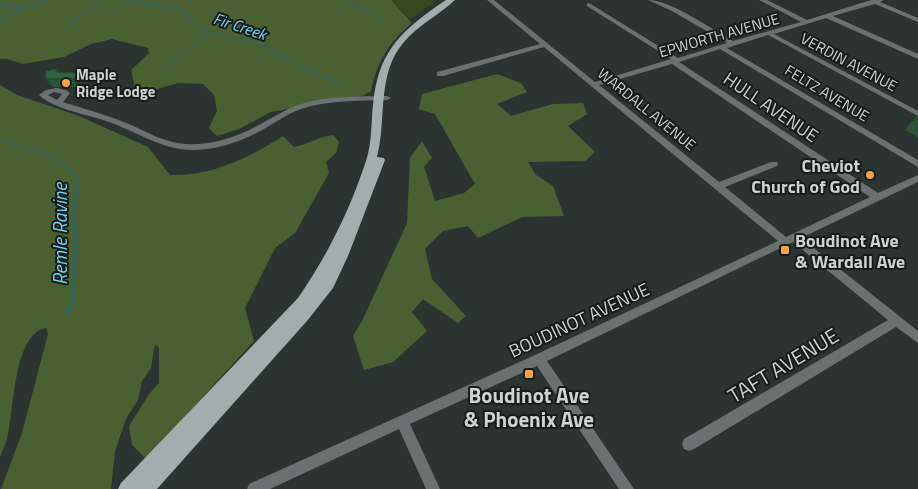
<svg xmlns="http://www.w3.org/2000/svg" width="918" height="489" font-family="'Titillium Web',sans-serif">
	<style>
		.green { fill: #354a1d }
		.forest { fill: #4a6032 }
		.lines { fill: none; stroke-linecap: round; stroke-linejoin: round }
		.stream-far1 { stroke: #1f6778; stroke-width: 1 }
		.stream { stroke: #1f6778; stroke-width: 2 }
		.minor { fill: #6b7070; fill-rule: evenodd }
		.major { fill: #a2adad; fill-rule: evenodd }
		.wall { fill: #2c5337 }
		.shaded-wall { fill: #24442d }
		.building { fill: #336140; stroke: #24442d }
		.poi-dot { fill: #f7a149; stroke: #171b19; stroke-width: 2 }
		.labels { text-anchor: middle; dominant-baseline: central; stroke-width: 4; stroke-linejoin: round; paint-order: stroke }
		.far-street-label { font-size: 15px; fill: #cdd3d0; stroke: #171b19 }
		.far-poi-label { font-size: 15px; font-weight: bold; fill: #cdd3d0; stroke: #171b19; text-anchor: start }
		.far-water-label { font-size: 16px; font-style: italic; fill: #70d7f3; stroke: #171b19 }
		.street-label { font-size: 18px; fill: #cdd3d0; stroke: #171b19 }
		.poi-label { font-size: 18px; font-weight: bold; fill: #cdd3d0; stroke: #171b19; text-anchor: end }
		.water-label { font-size: 19px; font-style: italic; fill: #70d7f3; stroke: #171b19 }
		.near-street-label { font-size: 21px; fill: #cdd3d0; stroke: #171b19 }
		.near-poi-label { font-size: 21px; font-weight: bold; fill: #cdd3d0; stroke: #171b19 }
	</style>
	<rect width="100%" height="100%" fill="#2b3431"/>
	<path class="green" d="M391,0h42l2,2 -25,17z"/>
	<g class="forest">
		<path d="M0,0h391l21,23c-23,19 -35,39 -41,68l-8,5 -92,16 -32,17 -22,7 -8,-8 8,-17 -3,-16 -11,-11 -25,-1 -27,8 -16,-3 -4,-18 18,-17 -1,-5 -36,-9 -21,5 -27,13 -41,7 -16,-5h-7z"/>
		<path d="M497,74l24,9 6,9 -30,12 14,12 42,-12 30,-1 4,11 -19,12 27,26 -10,9 -57,1 8,13 17,11 11,30 -42,1 -44,21 -10,-12 -25,5 -18,18 7,30 34,37 -8,7 -35,-24 -11,13 15,19 -34,31 -29,8 -11,-34 10,-17 44,-96 3,-65 12,-17 10,17 -8,9 11,34 29,-8 11,-9 -40,-70 -16,-5 3,-15z"/>
		<path d="M0,85l17,10 62,21 69,31 22,28c41,1 79,-17 113,-39l11,11c15,-3 23,-10 39,-12l6,7 -3,11 -10,9 3,11 -34,60 -20,15 -30,60 9,33 -108,118 -14,-14 -3,-19 20,-32 10,-11v-35l-3,-3 -2,3 -3,20 -9,13 -4,19 -12,19 -11,32 -4,38h-110l21,-56 26,-99 -2,-6c-33,5 -32,85 -39,111 -2,6 -5,12 -7,18z"/>
	</g>
	<g class="lines">
		<g class="stream-far1">
			<path d="M125,0l33,7h14l11,4 16,15 11,6 58,15 37,23 39,14"/>
			<path d="M350,0l9,7 26,13"/>
			<path d="M0,4l19,5"/>
			<path d="M0,19l19,-10 29,-9"/>
			<path d="M62,34l15,-16 23,-18"/>
			<path d="M163,70l47,-38"/>
			<path d="M0,139c29,13 57,11 77,39l-1,14"/>
		</g>
		<path class="stream" d="M67,315l5,-15 5,-59 -3,-23 2,-27"/>
		<g class="minor">
			<path d="M487,0h7l101,82 76,-23 -84,-53v-2l2,-1 89,55 49,-15 -55,-32 -24,-11c23,0 65,30 85,41l68,-19 -42,-22h8l40,20 64,-20h13l-4,2 38,16v4l-43,-18 -42,12 85,38v5l-92,-41 -52,16 144,77v5l-150,-81 -41,13 191,112v7l-198,-118 -41,13 199,131 40,-18v7l-117,56 117,93v12l-22,-16 -202,122 -5,2 -5,-2 -2,-5 2,-5 204,-119 -95,-78 -246,119 87,128h-15l-82,-123 -127,58 30,65h-14l-27,-60 -129,60h-23l2,-5 286,-129 243,-114 -234,-194 -101,29h-6v-4l103,-28zM672,64l198,133 -84,40 -61,-50 52,-21 1,-2 -1,-2h-6l-52,20 -120,-97z"/>
			<path d="M57,88l9,2 4,3 -7,9c22,7 44,13 66,22 18,8 36,19 57,20 26,2 51,-7 73,-19 11,-6 22,-13 34,-18 30,-12 62,-10 94,-11l4,2 -4,2c-29,1 -59,0 -86,9 -14,5 -25,13 -37,20 -25,14 -55,24 -84,20 -26,-4 -49,-20 -74,-28 -19,-7 -53,-12 -67,-26l7,-5zM54,92l8,2 -5,6 -9,-5z"/>
		</g>
		<path class="major" d="M446,0h9c-16,15 -37,25 -51,42 -28,32 -17,77 -27,115l7,1 1,2 -37,96 -15,32 -26,33 -150,168h-39l3,-6 177,-185c29,-42 52,-88 68,-137 6,-18 5,-37 7,-56 5,-55 30,-76 73,-105z"/>
	</g>
	<g class="wall">
		<path d="M56,69l2,3 21,1 5,8 -6,6h-25l-1,-2 -2,1 -5,-8z"/>
		<path d="M918,114v23l-13,-7 12,-15z"/>
	</g>
	<g class="shaded-wall">
		<path d="M79,73l5,8 -6,6 -5,-8z"/>
		<path d="M47,77v2l5,6 -2,1 -5,-8z"/>
	</g>
	<g class="building">
		<path d="M56,69v3l23,1 -6,6h-26v-2l-2,1 1,-7z"/>
		<path d="M918,119v5l-5,-3z"/>
	</g>
	<g class="poi-dot">
		<circle cx="66" cy="83" r="5"/>
		<circle cx="870" cy="175" r="5"/>
		<rect x="780" y="245" width="10" height="10" rx="2.5"/>
		<rect x="524" y="369" width="10" height="10" rx="2.5"/>
	</g>
	<g class="labels">
		<g class="far-street-label">
			<text transform="translate(719 35) rotate(-16)">EPWORTH AVENUE</text>
			<text transform="translate(849 62) rotate(28)">VERDIN AVENUE</text>
			<text transform="translate(827 93) rotate(31)">FELTZ AVENUE</text>
			<text transform="translate(647 109) rotate(39)">WARDALL AVENUE</text>
		</g>
		<g class="far-poi-label">
			<text x="76" y="74">Maple<tspan x="76" dy="17">Ridge Lodge</tspan></text>
		</g>
		<g class="far-water-label">
			<text transform="translate(240 26) rotate(18)">Fir Creek</text>
		</g>
		<g class="street-label">
			<text transform="translate(771 107) rotate(34)">HULL AVENUE</text>
			<text transform="translate(579 320) rotate(-25)">BOUDINOT AVENUE</text>
		</g>
		<g class="poi-label">
			<text x="860" y="165">Cheviot<tspan x="860" dy="21">Church of God</tspan></text>
			<text x="795" y="240" text-anchor="start">Boudinot Ave<tspan x="795" dy="21">&amp; Wardall Ave</tspan></text>
		</g>
		<g class="water-label">
			<text transform="translate(59 234) rotate(-90)">Remle Ravine</text>
		</g>
		<g class="near-street-label">
			<text transform="translate(783 365) rotate(-31)">TAFT AVENUE</text>
		</g>
		<g class="near-poi-label">
			<text x="529" y="395">Boudinot Ave<tspan x="529" dy="24">&amp; Phoenix Ave</tspan></text>
		</g>
	</g>
</svg>
